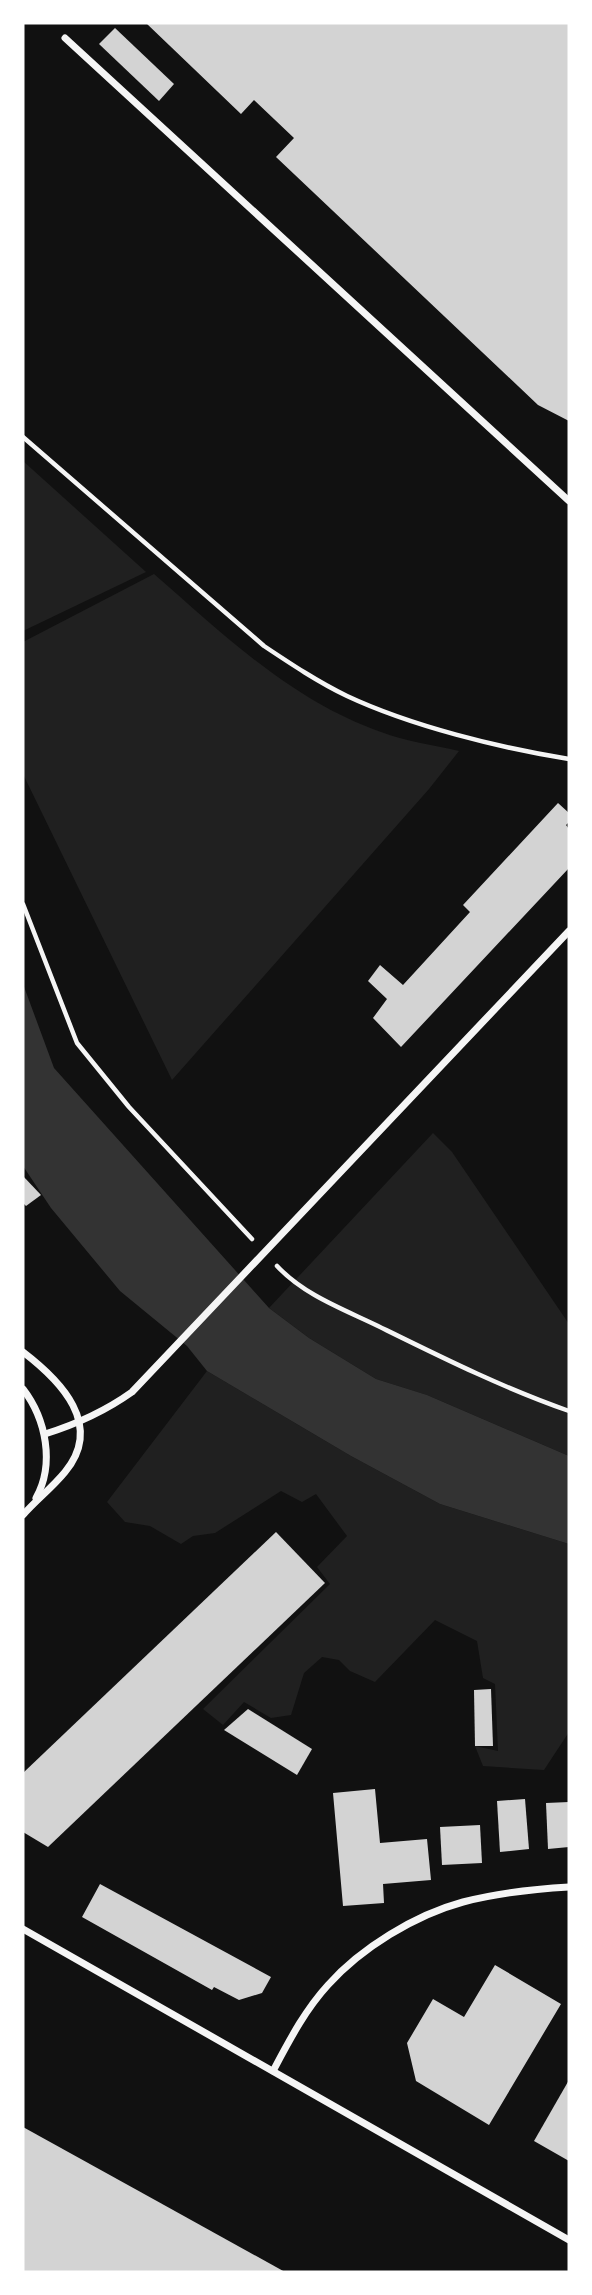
<svg xmlns="http://www.w3.org/2000/svg" width="592" height="2295" font-family="Overpass,sans-serif">
	<style>
		.green { fill: #202020 }
		.water { fill: #333 }
		.building { fill: #d3d3d3 }
		.lines { fill: none; stroke-linecap: round; stroke-linejoin: round }
		.path { stroke: #f5f5f5; stroke-width: 4.5 }
		.minor { stroke: #f5f5f5; stroke-width: 7 }
	</style>
	<rect width="100%" height="100%" fill="#111"/>
	<g class="green">
		<path d="M23,461l123,111 -123,59z"/>
		<path d="M154,574c70,61 138,127 227,158 24,9 52,13 78,19l-30,38 -257,291 -149,-306v-132z"/>
		<path d="M433,1133l19,19 117,172v132l-142,-61 -51,-16 -67,-41 -40,-30z"/>
		<path d="M207,1371l144,85 89,48 129,40v188l-25,38 -61,-4 -8,-20 23,5 -3,-67 -12,-6 -6,-37 -42,-21 -60,62 -25,-11 -11,-11 -17,-3 -18,16 -13,42 -20,3 -27,-16 -21,23 -20,-16 127,-125 -13,-17 30,-31 -31,-42 -14,8 -21,-11 -66,42 -22,3 -12,8 -31,-18 -25,-4 -18,-20z"/>
	</g>
	<path class="water" d="M23,984l31,84 215,240 40,30 67,41 51,16 142,61v88l-129,-40 -89,-48 -144,-85 -20,-25 -67,-55 -69,-83 -28,-42z"/>
	<g class="building">
		<path d="M146,23h423v398l-31,-16 -262,-248 18,-19 -40,-38 -13,14z"/>
		<path d="M115,28l59,56 -15,17 -60,-57z"/>
		<path d="M558,803l11,10v9l-3,3 3,4v39l-168,179 -28,-29 14,-19 -19,-18 12,-16 23,20 67,-73 -7,-7z"/>
		<path d="M23,1176l18,19 -15,11 -3,-3z"/>
		<path d="M276,1532l49,51 -277,264 -25,-15v-59z"/>
		<path d="M491,1689l2,57h-18l-1,-56z"/>
		<path d="M248,1709l64,40 -15,26 -73,-45z"/>
		<path d="M375,1789l5,54 47,-4 4,41 -48,4 1,19 -41,3 -10,-113z"/>
		<path d="M525,1799l4,50 -29,3 -3,-51z"/>
		<path d="M569,1802v45l-21,2 -2,-46z"/>
		<path d="M480,1825l2,38 -40,2 -2,-38z"/>
		<path d="M100,1884l171,93 -9,16 -23,7 -25,-13 -2,3 -130,-73z"/>
		<path d="M495,1965l66,39 -72,121 -73,-44 -9,-38 26,-44 31,18z"/>
		<path d="M569,2080v81l-35,-20z"/>
		<path d="M23,2127l132,73 130,72h-262z"/>
	</g>
	<g class="lines">
		<g class="path">
			<path d="M23,437l241,209c27,18 54,36 83,50 64,30 153,52 222,63"/>
			<path d="M23,904l54,139 52,64 123,132"/>
			<path d="M277,1266c27,29 66,43 101,60 63,31 125,62 191,85"/>
		</g>
		<g class="minor">
			<path d="M65,38l504,463"/>
			<path d="M23,1352c38,29 81,73 42,120 -13,16 -29,28 -42,43"/>
			<path d="M23,1389c23,30 32,75 13,109"/>
			<path d="M45,1434c32,-10 59,-22 87,-42l437,-461"/>
			<path d="M23,1929l546,311"/>
			<path d="M273,2071c16,-30 32,-61 55,-86 33,-37 87,-70 135,-83 35,-9 71,-13 106,-15"/>
		</g>
	</g>
	<rect width="592" height="2295" fill="none" stroke="#ffffff" stroke-width="49"/>
</svg>
